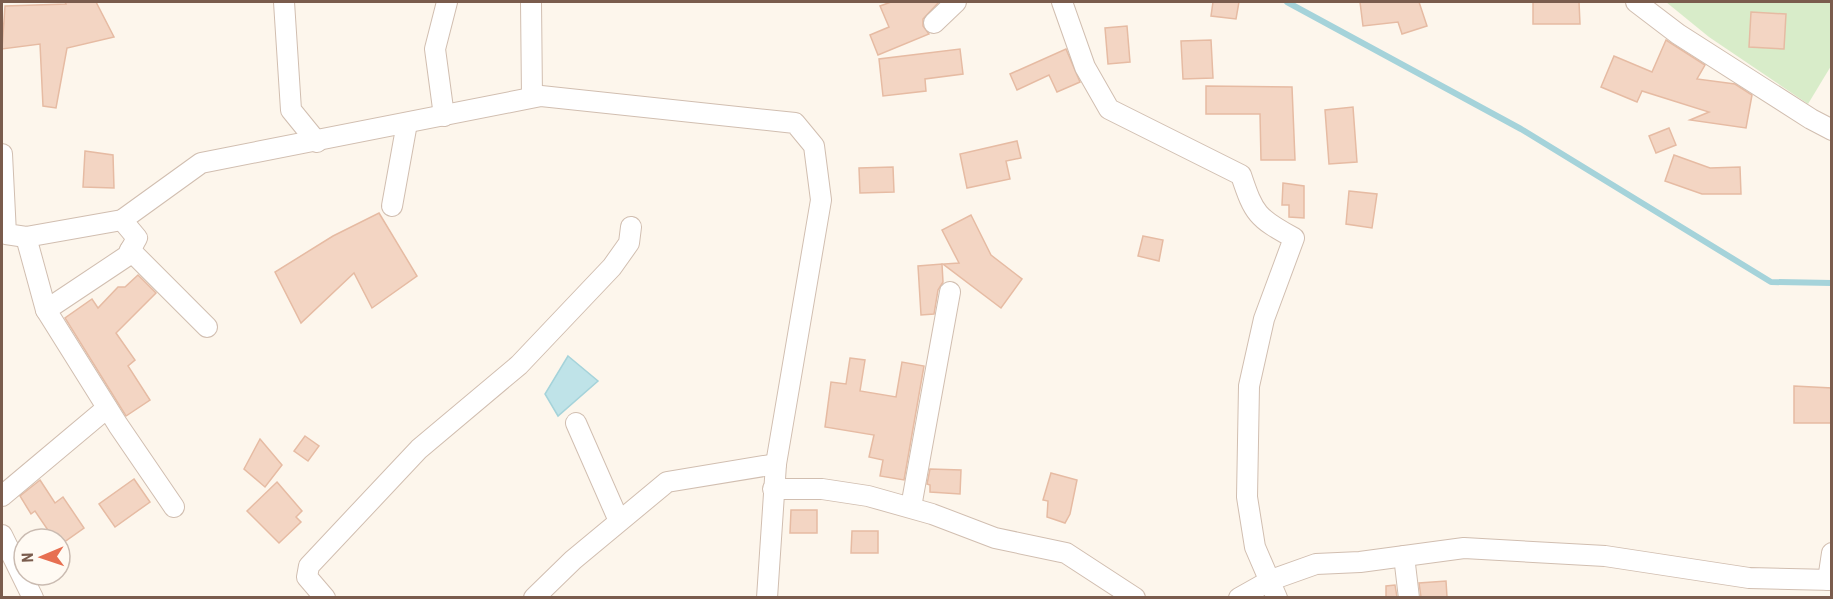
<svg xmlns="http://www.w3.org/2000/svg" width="1833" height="599" font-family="'Roboto Condensed',sans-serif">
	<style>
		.green { fill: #d8ecc9 }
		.water { fill: #bfe3e8; stroke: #a5d3da; stroke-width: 1.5 }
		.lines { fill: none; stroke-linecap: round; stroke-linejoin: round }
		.stream { stroke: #a5d3da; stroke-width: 6 }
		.building { fill: #f3d5c3; stroke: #e6bba3; stroke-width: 1.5 }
		.minor-casing { stroke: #d1beb0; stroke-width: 22 }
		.minor { stroke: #fff; stroke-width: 20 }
	</style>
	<rect width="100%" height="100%" fill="#fdf6ec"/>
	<path class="green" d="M1666,2h165v64l-23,38 -99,-67z"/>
	<path class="water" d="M568,356l30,25 -40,35 -13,-22z"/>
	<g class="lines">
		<path class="stream" d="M1287,2l234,127 250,153 61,1"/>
	</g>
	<g class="building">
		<path d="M65,2h31l18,35 -47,11 -11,60 -13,-2 -3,-62 -38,5 3,-43 61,-2z"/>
		<path d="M891,2h48l-16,17v7l6,8 -51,21 -8,-20 19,-8 -9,-21z"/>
		<path d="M1213,2h26l-3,17 -25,-3z"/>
		<path d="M1360,2h59l8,24 -25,8 -4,-12 -35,4z"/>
		<path d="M1533,2h46l1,22h-47z"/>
		<path d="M1751,12l35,2 -2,35 -35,-2z"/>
		<path d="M1127,26l3,36 -22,2 -3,-36z"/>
		<path d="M1211,40l2,38 -30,1 -2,-38z"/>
		<path d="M1666,40l39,25 -8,14 38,5 17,11 -6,33 -56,-8 19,-8 -67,-21 -5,11 -36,-15 13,-31 38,16z"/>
		<path d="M960,49l3,25 -38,5 1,12 -43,5 -4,-37z"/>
		<path d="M1066,49l14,33 -23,10 -8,-17 -32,15 -7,-16z"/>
		<path d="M1206,86l86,1 3,73h-34l-1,-46h-54z"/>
		<path d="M1353,107l4,55 -28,2 -4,-54z"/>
		<path d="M1669,128l7,17 -20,8 -7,-17z"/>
		<path d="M1017,141l4,17 -15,3 4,18 -43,9 -7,-34z"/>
		<path d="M85,151l28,4 1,33 -31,-1z"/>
		<path d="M1674,155l36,13 30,-1 1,27h-39l-37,-13z"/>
		<path d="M893,167l1,25 -34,1 -1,-25z"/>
		<path d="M1283,183l21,3v32l-15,-1v-12h-7z"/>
		<path d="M1349,191l28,3 -5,34 -26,-4z"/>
		<path d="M379,213l38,63 -45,32 -18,-35 -53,50 -26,-51 58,-36z"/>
		<path d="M971,215l20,40 31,24 -21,29 -58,-44 16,-1 -17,-33z"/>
		<path d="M1143,236l20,4 -4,21 -21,-5z"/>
		<path d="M942,264l1,18 -5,8 -4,24 -13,1 -3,-49z"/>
		<path d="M138,275l18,18 -40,40 19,27 -7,6 22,34 -24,16 -61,-98 27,-19 6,9 20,-21h7z"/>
		<path d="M850,358l15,2 -5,31 36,6 6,-35 22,4 -20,114 -24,-4 3,-16 -14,-3 5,-22 -49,-8 6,-45 15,2z"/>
		<path d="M1794,386l38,2v35h-38z"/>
		<path d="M305,436l14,10 -11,15 -14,-10z"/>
		<path d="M260,439l22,26 -17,22 -21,-18z"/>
		<path d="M930,469l31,1 -1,24 -30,-2v-7l-3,-1z"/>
		<path d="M1051,473l26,7 -7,34 -5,9 -18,-6 1,-16 -5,-1z"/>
		<path d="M134,479l16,23 -35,25 -16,-23z"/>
		<path d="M40,480l15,23 8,-6 21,31 -24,17v-6h-6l-19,-28 -4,3 -11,-18z"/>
		<path d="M277,482l25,29 -6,6 5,5 -22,21 -32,-32z"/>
		<path d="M791,510h26v23h-27z"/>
		<path d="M852,531h26v22h-27z"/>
		<path d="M1446,581l1,16h-26l-2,-14z"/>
		<path d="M1395,585l2,12h-11v-11z"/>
	</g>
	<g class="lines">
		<g class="minor-casing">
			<g id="minor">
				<path d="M284,2l7,108 26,32"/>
				<path d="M531,2l1,95"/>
				<path d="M1062,2l23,65 24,42 132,66c13,39 16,43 53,63l-30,81 -15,67 -2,111 8,50 22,51"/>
				<path d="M1636,2l42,32 133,85 21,11"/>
				<path d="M934,23l22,-21"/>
				<path d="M444,116l-9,-67 12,-47"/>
				<path d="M2,154l4,80 20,3 96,-17 79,-57 340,-67 254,27 19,23 7,54 -45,264 -9,134"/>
				<path d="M392,206l15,-83"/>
				<path d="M122,220l15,18 -10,18 -81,54 72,115 56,82"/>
				<path d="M26,237l20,73"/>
				<path d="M130,250l77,77"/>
				<path d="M576,423l43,98"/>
				<path d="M773,489h49l46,7 64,18 63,24 71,15 69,45"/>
				<path d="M2,496l105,-88"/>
				<path d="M911,507l39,-215"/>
				<path d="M2,535l31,63"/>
				<path d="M1404,556l5,42"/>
				<path d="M1828,580l4,-27"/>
				<path d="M325,598l-18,-21 2,-11 110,-117 100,-84 93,-98 17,-24 2,-16"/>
				<path d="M534,598l39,-38 94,-78 109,-18"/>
				<path d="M1239,598l32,-18 45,-16 44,-2 104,-14 141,8 144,22 83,2"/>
			</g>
		</g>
		<use href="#minor" class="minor"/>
	</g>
	<rect width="1833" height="599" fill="none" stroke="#7a5c4d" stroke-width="6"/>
	<g transform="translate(42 557) rotate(268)"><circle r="28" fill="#fffaf3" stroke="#cabbb1" stroke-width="1.5"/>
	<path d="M0-4.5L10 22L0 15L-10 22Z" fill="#e76f51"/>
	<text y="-9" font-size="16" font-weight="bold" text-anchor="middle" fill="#7a5c4d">N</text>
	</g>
</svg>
